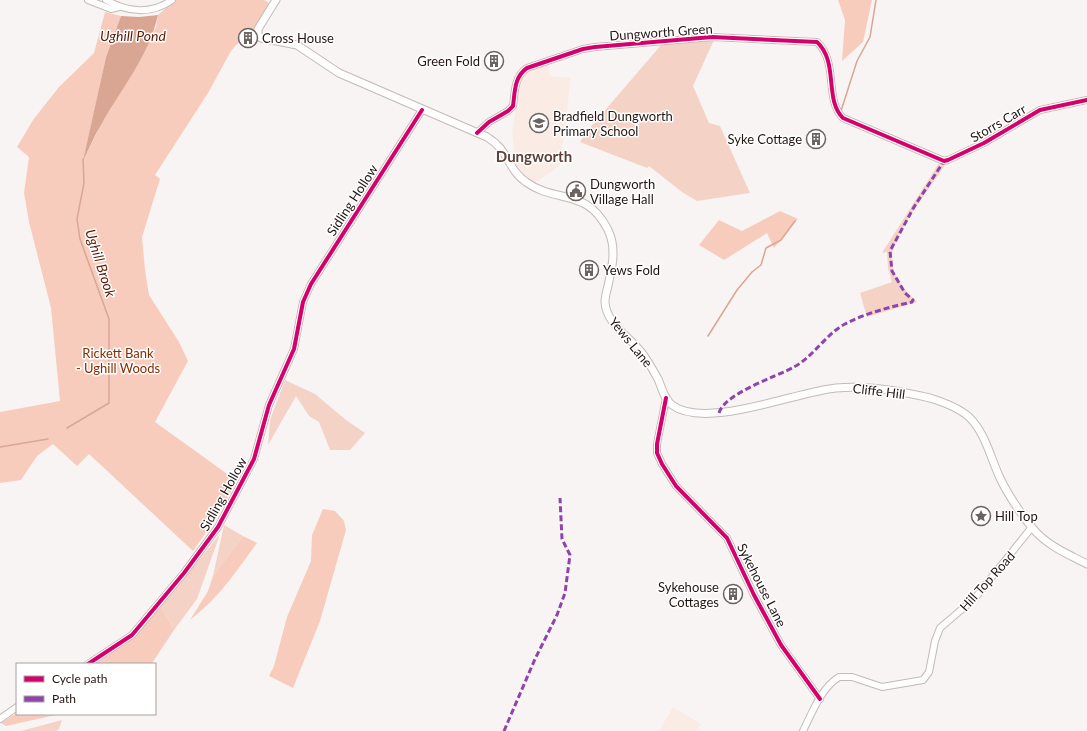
<svg xmlns="http://www.w3.org/2000/svg" width="1087" height="731" font-family="Lato,sans-serif">
	<style>
		.built { fill: #fbebe5 }
		.green { fill: #f5d2c6 }
		.forest { fill: #f7ccbd }
		.water { fill: #daa694 }
		.lines { fill: none; stroke-linecap: round; stroke-linejoin: round }
		.stream { stroke: #daa694; stroke-width: 1.5 }
		.minor-casing { stroke: #c2bbb8; stroke-width: 8 }
		.major-casing { stroke: #c2bbb8; stroke-width: 9 }
		.minor { stroke: #fefdfd; stroke-width: 6 }
		.major { stroke: #fefdfd; stroke-width: 7 }
		.quiet { stroke: #8e44ad; stroke-width: 3; stroke-dasharray: 6 3; stroke-linecap: butt }
		.cycleway-casing { stroke: #fff; stroke-width: 6 }
		.cycleway { stroke: #d6006c; stroke-width: 4 }
		.labels { text-anchor: middle; dominant-baseline: central; stroke-width: 3; stroke-linejoin: round; paint-order: stroke }
		.street-label { font-size: 13px; fill: #211511; stroke: #fff }
		.poi-label { font-size: 13px; fill: #211511; stroke: #fff; text-anchor: start }
		.park-label { font-size: 13px; fill: #832c05; stroke: #fff }
		.water-label { font-size: 14px; font-style: italic; fill: #5b1a00; stroke: #fff }
		.quarter-label { font-size: 15px; font-weight: bold; fill: #5d4138; stroke: #fff }
	</style>
	<rect width="100%" height="100%" fill="#f8f4f3"/>
	<g class="built">
		<path d="M548,65l2,11 21,2 -11,87 -26,19 -14,-11 -4,-8 -4,-31 3,-21 -2,-4 6,-29 8,-10z"/>
		<path d="M673,707l28,17 -5,7h-37z"/>
	</g>
	<g class="green">
		<path d="M714,40l-21,46 16,37 11,3 30,67 -53,8 -15,-9 -33,-26 -2,2 -67,-26 8,-12 74,-86z"/>
		<path d="M939,163l6,2c-13,21 -59,76 -53,99 3,17 14,27 25,38l-50,15 -7,-24 32,-11 -4,-14 -1,-16 -5,1z"/>
		<path d="M285,380l30,14 31,26 19,13 -15,17h-20l-11,-28 -10,-6 -13,-20 -28,49 2,-25z"/>
		<path d="M224,525l19,11 -30,40z"/>
		<path d="M220,534l-23,65 -23,31 -13,-24z"/>
		<path d="M62,720l-3,9 -3,2h-35z"/>
	</g>
	<g class="forest">
		<path d="M175,0h89l5,3 -15,29 -5,-2 -8,13h-3l-7,8 -23,42 -53,82 5,4 -18,58 3,33 4,25 30,47 9,19 -33,61 82,59 -18,33 -26,37 -104,-97 -12,12 -24,-22 -16,12 -16,24 -21,3v-71l60,-11 -9,-93 -22,-86 -5,-29 5,-36 -12,-10 16,-27 26,-33 35,-34 11,-41 16,4 -15,41 -22,102 17,-35 37,-60 18,-37 2,-12z"/>
		<path d="M838,0h34l-9,42 -21,19 3,-41z"/>
		<path d="M780,211l18,8 -24,29 -7,-15 -43,27 -25,-15 20,-25 23,11z"/>
		<path d="M323,509l12,2 9,10 2,9 -26,91 -27,67 -24,-12 5,-10 13,-49 24,-56 1,-26z"/>
		<path d="M243,536l14,7c-22,30 -37,54 -67,77l18,-29 5,-15z"/>
		<path d="M161,606l13,24 -22,33 -56,1 38,-28z"/>
		<path d="M17,713v1h43l-54,12 -5,-3z"/>
	</g>
	<path class="water" d="M158,15c-9,41 -37,74 -57,110 -7,11 -12,24 -18,36l23,-104 15,-41 18,1z"/>
	<g class="lines">
		<g class="stream">
			<path d="M841,111l16,-50 13,-24 6,-37"/>
			<path d="M708,336l29,-46 15,-18 9,-7 5,-17 15,-8 14,-19"/>
			<path d="M67,428l42,-25v-84l-29,-80 -3,-20 7,-36 -1,-24"/>
			<path d="M0,447l48,-8"/>
		</g>
		<g class="minor-casing">
			<g id="minor">
				<path d="M88,0l23,9 8,-2"/>
				<path d="M106,0c21,12 45,15 66,0"/>
				<path d="M477,133l12,-11 19,-11 5,-5c2,-14 1,-29 14,-38l56,-19 12,-2 117,-10 105,5c22,20 7,58 26,76l101,43 4,-1 36,-17 56,-33 47,-10"/>
				<path d="M666,398l-9,46v9l5,11 14,22 51,52 27,57 27,50 39,54"/>
				<path d="M88,664l44,-29 52,-62 34,-46 36,-68 15,-54 25,-56 9,-47 8,-18 111,-174"/>
				<path d="M0,719l17,-12"/>
				<path d="M803,731c9,-18 18,-43 36,-54h13l30,10 41,-7 6,-8 6,-31 5,-13 35,-30 57,-71"/>
			</g>
		</g>
		<g class="major-casing">
			<path id="major" d="M276,0l-18,29v5l3,4 36,7 42,28 148,64c23,14 20,32 39,45 30,22 61,5 82,48 8,16 5,34 1,51 -1,7 -4,13 -4,21 1,22 25,35 37,51 6,8 11,17 16,26 4,9 6,20 14,26 34,25 123,-13 164,-17 30,-3 65,3 94,10 13,4 29,10 39,19 16,15 22,42 31,61 8,17 24,41 36,54 14,15 34,23 51,32"/>
		</g>
		<use href="#minor" class="minor"/>
		<use href="#major" class="major"/>
		<g class="quiet">
			<path d="M719,413c6,-20 57,-36 75,-46 20,-11 32,-33 51,-43 21,-11 45,-17 67,-22l1,-2 -8,-7 -13,-22 -2,-20 24,-44 30,-46"/>
			<path d="M504,731l31,-72 22,-44 8,-22 5,-38 -8,-16 -2,-41"/>
		</g>
		<g class="cycleway-casing">
			<g id="cycleway">
				<path d="M477,133l12,-11 19,-11 5,-5c2,-14 1,-29 14,-38l56,-19 12,-2 117,-10 105,5c22,20 7,58 26,76l101,43 4,-1 36,-17 56,-33 47,-10"/>
				<path d="M666,398l-9,46v9l5,11 14,22 51,52 27,57 27,50 39,54"/>
				<path d="M88,664l44,-29 52,-62 34,-46 36,-68 15,-54 25,-56 9,-47 8,-18 111,-174"/>
			</g>
		</g>
		<use href="#cycleway" class="cycleway"/>
	</g>
	<defs>
		<g id="building-ring" transform="scale(1)"><circle r="9.5" fill="#fff" stroke="#6c6360" stroke-width="1.5"/><path d="M-4-6H4V6H1V3H-1V6H-4ZM-2.5-4.3h1.7v1.8h-1.7ZM.8-4.3h1.7v1.8H.8ZM-2.5-1h1.7V.8h-1.7ZM.8-1h1.7V.8H.8Z" fill="#6c6360"/></g>
		<g id="school-ring" transform="scale(1)"><circle r="9.5" fill="#fff" stroke="#6c6360" stroke-width="1.5"/><path d="M0-5L7-2L0 1L-7-2ZM-4 1L0 2.5L4 1V4Q0 6-4 4Z" fill="#6c6360"/></g>
		<g id="civic-ring" transform="scale(1)"><circle r="9.5" fill="#fff" stroke="#6c6360" stroke-width="1.5"/><path d="M-.6-6.5H3V-4.5H.6V-3L4-1V1h2V6H-6V1h2V-1L-.6-3ZM-1.2 2.5V6h2.4V2.5Z" fill="#6c6360"/></g>
		<g id="sight-ring" transform="scale(1)"><circle r="9.5" fill="#fff" stroke="#6c6360" stroke-width="1.5"/><path d="M0-6L1.8-2.2L6-1.7L2.9 1.2L3.7 5.4L0 3.3L-3.7 5.4L-2.9 1.2L-6-1.7L-1.8-2.2Z" fill="#6c6360"/></g>
	</defs>
	<g fill-rule="evenodd">
		<use href="#building-ring" x="248" y="38"/>
		<use href="#building-ring" x="494" y="61"/>
		<use href="#school-ring" x="539" y="123"/>
		<use href="#building-ring" x="816" y="139"/>
		<use href="#civic-ring" x="576" y="191"/>
		<use href="#building-ring" x="589" y="270"/>
		<use href="#sight-ring" x="981" y="516"/>
		<use href="#building-ring" x="733" y="594"/>
	</g>
	<g class="labels">
		<g class="street-label">
			<text transform="translate(661 32) rotate(-4)">Dungworth Green</text>
			<text transform="translate(998 123) rotate(-30)">Storrs Carr</text>
			<text transform="translate(352 200) rotate(-57)">Sidling Hollow</text>
			<text transform="translate(631 342) rotate(51)">Yews Lane</text>
			<text transform="translate(879 391) rotate(7)">Cliffe Hill</text>
			<text transform="translate(223 494) rotate(-61)">Sidling Hollow</text>
			<text transform="translate(987 581) rotate(-48)">Hill Top Road</text>
			<text transform="translate(762 585) rotate(63)">Sykehouse Lane</text>
		</g>
		<g class="poi-label">
			<text x="262" y="38">Cross House</text>
			<text x="480" y="61" text-anchor="end">Green Fold</text>
			<text x="553" y="116">Bradfield Dungworth<tspan x="553" dy="15">Primary School</tspan></text>
			<text x="802" y="139" text-anchor="end">Syke Cottage</text>
			<text x="590" y="184">Dungworth<tspan x="590" dy="15">Village Hall</tspan></text>
			<text x="603" y="270">Yews Fold</text>
			<text x="995" y="516">Hill Top</text>
			<text x="719" y="587" text-anchor="end">Sykehouse<tspan x="719" dy="15">Cottages</tspan></text>
		</g>
		<g class="park-label">
			<text x="118" y="353">Rickett Bank<tspan x="118" dy="15">- Ughill Woods</tspan></text>
		</g>
		<g class="water-label">
			<text x="133" y="35">Ughill Pond</text>
			<text transform="translate(101 263) rotate(72)">Ughill Brook</text>
		</g>
		<g class="quarter-label">
			<text x="534" y="156">Dungworth</text>
		</g>
	</g>
	<rect x="16" y="663" width="140" height="52" fill="#ffffff" stroke="#a6a1a0"/>
	<rect x="24" y="676" width="20" height="6" fill="#d6006c" stroke="#a6a1a0"/>
	<text x="52" y="683" font-size="12" fill="#211511">Cycle path</text>
	<rect x="24" y="696" width="20" height="6" fill="#8e44ad" stroke="#a6a1a0"/>
	<text x="52" y="703" font-size="12" fill="#211511">Path</text>
</svg>
